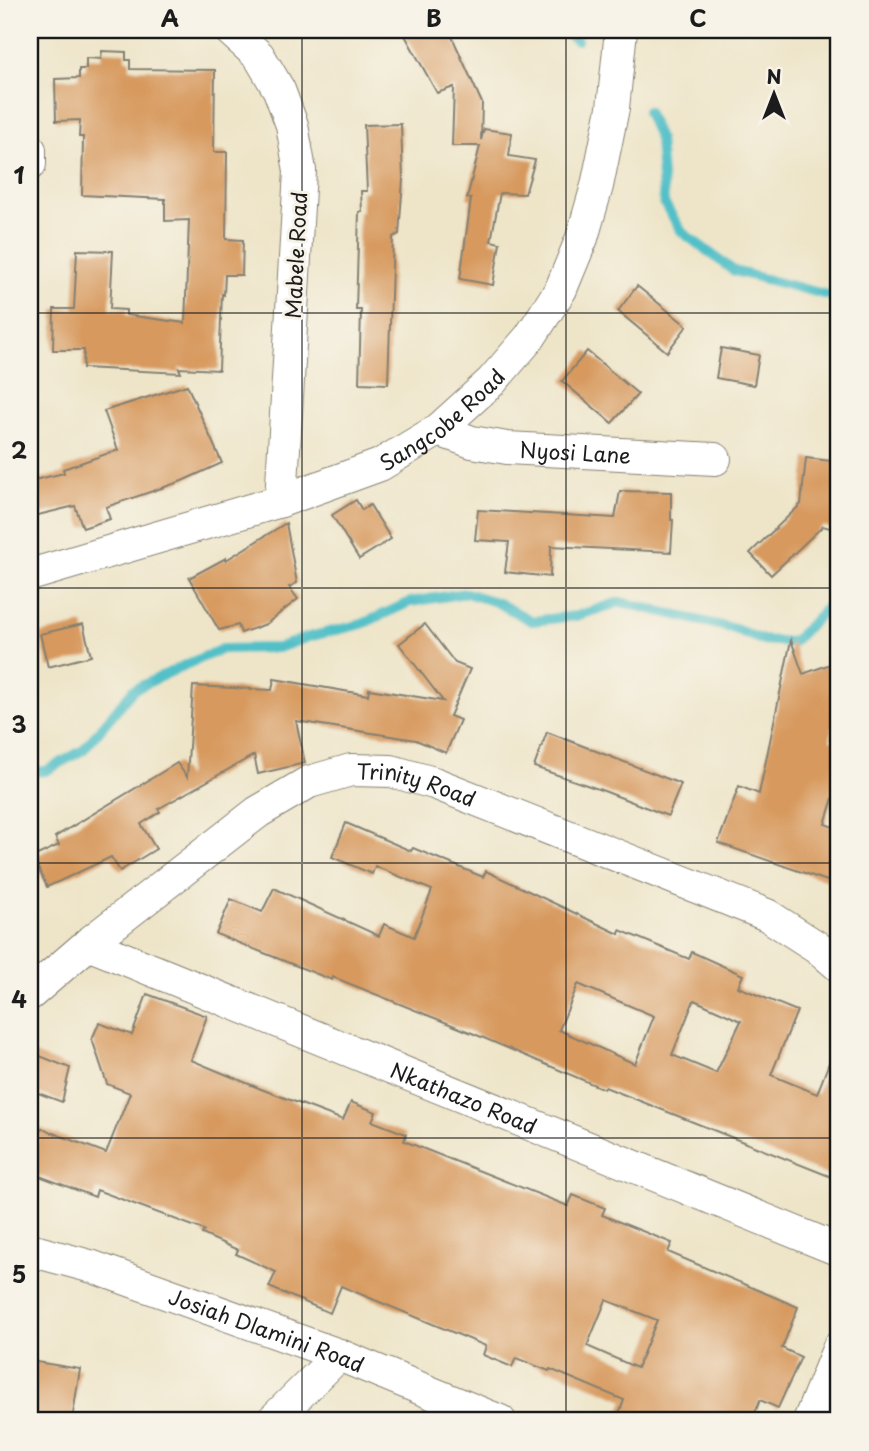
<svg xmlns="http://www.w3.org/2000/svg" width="869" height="1451" font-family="'Playpen Sans',sans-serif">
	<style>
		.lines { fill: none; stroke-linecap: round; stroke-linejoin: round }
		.stream { stroke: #52c0c8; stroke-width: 10 }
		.building { fill: #d7995d; fill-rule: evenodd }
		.minor-casing { stroke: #858072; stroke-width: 34 }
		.minor { stroke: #fff; stroke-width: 32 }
		.grid { fill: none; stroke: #1c1c1c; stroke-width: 2; stroke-opacity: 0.55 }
		.labels { text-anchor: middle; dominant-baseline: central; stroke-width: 6; stroke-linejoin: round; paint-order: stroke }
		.street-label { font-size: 21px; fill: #1c1c1c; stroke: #f7f3e8 }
		.neatline { fill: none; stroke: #1c1c1c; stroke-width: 2.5 }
		.grid-label { font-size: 23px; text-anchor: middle; font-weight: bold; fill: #1c1c1c }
	</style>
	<rect width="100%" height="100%" fill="#f7f3e8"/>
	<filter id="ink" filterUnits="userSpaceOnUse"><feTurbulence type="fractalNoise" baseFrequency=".0143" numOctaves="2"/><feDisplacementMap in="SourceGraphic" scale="14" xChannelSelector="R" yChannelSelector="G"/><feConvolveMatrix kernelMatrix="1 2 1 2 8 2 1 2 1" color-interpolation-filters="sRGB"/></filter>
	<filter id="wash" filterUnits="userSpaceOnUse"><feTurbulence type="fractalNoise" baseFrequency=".00686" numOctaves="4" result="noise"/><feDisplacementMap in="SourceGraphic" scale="28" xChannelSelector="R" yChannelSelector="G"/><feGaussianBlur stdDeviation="1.57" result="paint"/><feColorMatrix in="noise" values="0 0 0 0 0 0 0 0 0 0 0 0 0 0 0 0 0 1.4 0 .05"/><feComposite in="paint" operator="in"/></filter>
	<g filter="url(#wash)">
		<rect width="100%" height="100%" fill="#eee5c9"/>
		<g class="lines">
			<g class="stream">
				<path d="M561,30l16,10"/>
				<path d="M647,111l12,29 5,63 18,29 52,39 105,27"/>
				<path d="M30,772l16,-1 37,-21 50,-60 52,-25 37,-16 56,-1 30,-11 54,-13 48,-22 56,-9 30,9 36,19 44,-5 44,-14 115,27 27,11 31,2 46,-47"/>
			</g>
		</g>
		<g id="blocks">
			<g class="building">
				<path d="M402,30h47l33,73 -1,37 3,-11 28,4 -3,23 26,4 -10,34 -25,-1 -9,48 9,2 -7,42 -33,-6 11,-80 -4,-1 13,-52h-28l2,-59 -17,6z"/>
				<path d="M102,51l24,1v8h4v9l85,1 -1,82h13l-1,87 17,1 -1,35h-17l-1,20 -2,-1 -3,76 -40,-2 2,5 -98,-5 1,-18h-31l1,-41h20l3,-59 36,1 -3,58 16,1v5l59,8 4,-103 -24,1v-22l-83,-4 1,-58h-4l1,-17 -24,1 -1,-42 24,-1v-9h7v-11l15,1z"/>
				<path d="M401,124l2,55 -4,55 -6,3 -5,147 -29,-1 2,-73h-5l3,-98h3l-1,-21h6l-3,-66z"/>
				<path d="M637,286l50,40 -20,26 -49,-41z"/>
				<path d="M721,348l38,7 -5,30 -38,-7z"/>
				<path d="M587,351l51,43 -26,29 -50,-42z"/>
				<path d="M187,385l35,78 -40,18 -76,26 4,12 -27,9 -8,-22 -45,11v-36l34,-8 -1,-4 55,-19 -14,-39z"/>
				<path d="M806,458l33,4 -6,67 -10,-3 -52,49 -21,-22 51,-49z"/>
				<path d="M620,491l51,1v28h2l-2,32 -120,-6 -1,31 -45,-5 4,-30 -34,-2 3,-30 137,8z"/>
				<path d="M356,500l6,10 8,-5 21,34 -32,20 -27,-44z"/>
				<path d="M286,523l11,60 -8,4 9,12 -32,25 -25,9 -3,-8 -19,5 -30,-52 37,-20v2z"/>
				<path d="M83,624l8,32 -43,11 -8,-33z"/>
				<path d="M425,624l30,39 15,6 -20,47 10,4 -14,33 -30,-13 -120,-19 9,42 -47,11 -4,-19 -96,54 2,3 -19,12 15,25 -36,22 -9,-14 -64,30 -14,-30 26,-12 -4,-8 122,-74 10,14 6,-91 79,4 2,-11 94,16 1,-6 74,12 -44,-57z"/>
				<path d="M791,640l12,34 36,-13v35l-9,44 9,2v37l-14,45 14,5v56l-121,-42 21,-57 20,8z"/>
				<path d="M547,732l134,52 -13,32 -64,-25 -70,-24z"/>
				<path d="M346,823l65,28 2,-3 70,29 3,-6 133,63 1,-4 69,29 3,-7 51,23 -5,12 59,24 -26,64 46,19 20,-52 2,1v137l-234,-93 -1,2 -132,-56 -139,-56 -1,3 -116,-46 15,-35 31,13 12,-24 105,48 5,-12 30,13 18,-47 -57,-24 -3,8 -40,-17zM578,984l76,32 -19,48 -76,-34zM694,1000l47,21 -25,52 -44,-18z"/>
				<path d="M147,994l60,22 -16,44 70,29 82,31 8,-18 25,10 -4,9 34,13 -2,7 164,65 5,-11 32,13 -3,7 70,28 -4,9 130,55 -16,41 19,9 -23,51 -18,-8 -8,21h-136l8,-21 -74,-31 -1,2 -33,-13 -4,9 -29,-12 3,-9 -145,-60 -11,27 -61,-26 7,-15 -40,-18 2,-4 -36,-16 2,-4 -107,-40 -2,7 -53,-20 -12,-3 10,-46 66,25 24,-60 -23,-9 -15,-45 7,-16 33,12zM606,1300l51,20 -20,48 -50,-22z"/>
				<path d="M30,1052l40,16 -8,34 -32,-12z"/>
				<path d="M30,1361l50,8 -8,52h-42z"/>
			</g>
		</g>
	</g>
	<g filter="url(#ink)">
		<use href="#blocks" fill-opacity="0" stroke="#858072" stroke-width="2"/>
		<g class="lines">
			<g class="minor-casing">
				<g id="minor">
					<path d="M230,30l29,26 20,34 13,35 8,46 -19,330"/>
					<path d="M30,150v14"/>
					<path id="s1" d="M438,430l34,12 35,6 208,11"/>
					<path id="s2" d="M30,575l251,-74 99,-36 58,-35 54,-49 38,-44 31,-48 21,-51 15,-52 16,-78 8,-78"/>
					<path id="s3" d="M88,944l751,306"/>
					<path id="s4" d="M30,994l58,-50 170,-132 51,-30 42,-12 40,1 43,12 333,132 50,32 22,19"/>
					<path id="s5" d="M30,1250l63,17 246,88 161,66"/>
					<path d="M272,1421l67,-66"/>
					<path d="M809,1421l30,-74"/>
				</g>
			</g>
			<use href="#minor" class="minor"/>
		</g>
	</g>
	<path class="grid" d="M302,30v1391M566,30v1391M30,313h809M30,588h809M30,863h809M30,1138h809"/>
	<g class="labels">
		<g class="street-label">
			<text transform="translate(295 255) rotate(-87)">Mabele Road</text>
			<text stroke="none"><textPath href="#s2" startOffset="444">Sangcobe Road</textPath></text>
			<text stroke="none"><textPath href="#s1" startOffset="140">Nyosi Lane</textPath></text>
			<text stroke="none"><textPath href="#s4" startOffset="462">Trinity Road</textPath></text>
			<text stroke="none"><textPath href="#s3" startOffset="406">Nkathazo Road</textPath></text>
			<text stroke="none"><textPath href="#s5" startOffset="250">Josiah Dlamini Road</textPath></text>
		</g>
	</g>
	<rect width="869" height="1451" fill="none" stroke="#f7f3e8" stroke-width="77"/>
	<g transform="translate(774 94)" stroke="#f7f3e8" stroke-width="5" paint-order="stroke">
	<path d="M0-5L12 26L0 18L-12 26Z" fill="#1c1c1c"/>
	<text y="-10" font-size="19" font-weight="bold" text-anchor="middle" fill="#1c1c1c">N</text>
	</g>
	<rect x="38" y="38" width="792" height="1374" class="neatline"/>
	<g class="grid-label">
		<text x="170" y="27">A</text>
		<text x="434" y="27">B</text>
		<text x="698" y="27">C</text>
		<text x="19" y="184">1</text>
		<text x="19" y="459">2</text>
		<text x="19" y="733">3</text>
		<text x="19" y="1008">4</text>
		<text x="19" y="1283">5</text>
	</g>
</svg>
